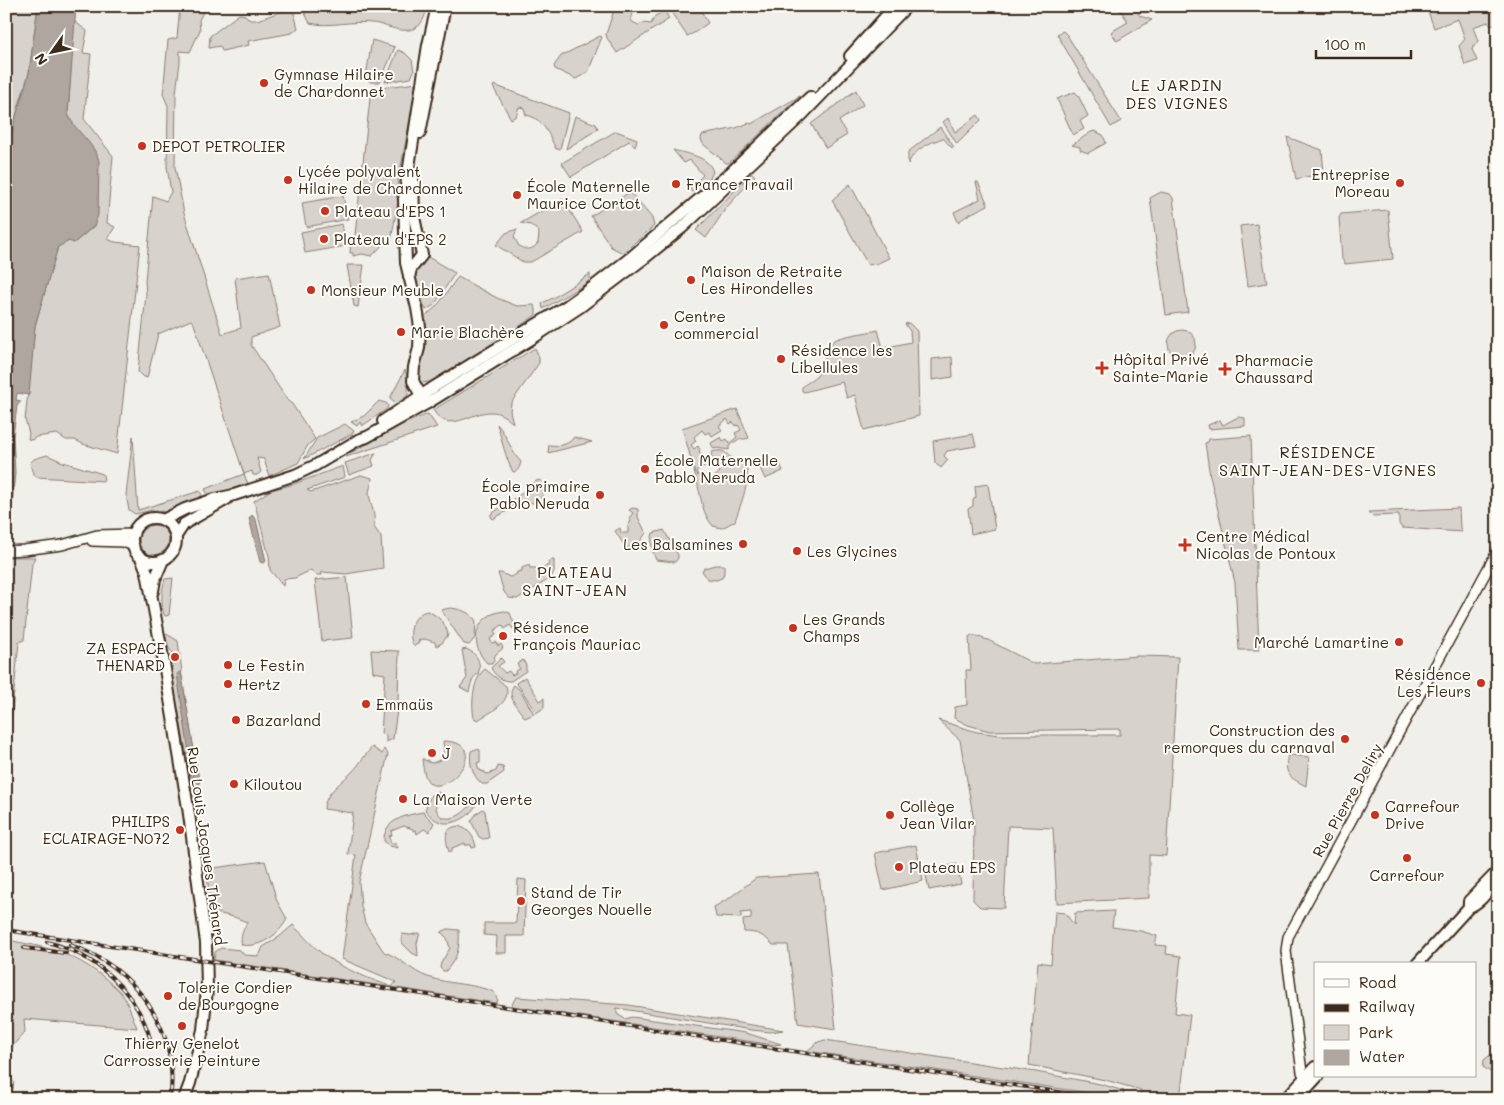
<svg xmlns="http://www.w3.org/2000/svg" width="1504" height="1105" font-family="Mali,sans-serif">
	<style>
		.green { fill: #d7d2cc; stroke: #897e75 }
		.water { fill: #aea69f; stroke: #80746b }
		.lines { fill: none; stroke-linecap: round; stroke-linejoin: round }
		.tertiary-casing { stroke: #3b2a1e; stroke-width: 12 }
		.secondary-casing { stroke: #3b2a1e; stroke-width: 14 }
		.tertiary { stroke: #fdfcf7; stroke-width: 9 }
		.secondary { stroke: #fdfcf7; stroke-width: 10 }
		.rail-casing { stroke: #3b2a1e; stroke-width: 4 }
		.rail { stroke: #fdfcf7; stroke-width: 2; stroke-dasharray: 5.5; stroke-linecap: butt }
		.poi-dot { fill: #c8321e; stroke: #fdfcf7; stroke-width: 2 }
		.labels { text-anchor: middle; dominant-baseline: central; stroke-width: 4; stroke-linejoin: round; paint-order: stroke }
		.poi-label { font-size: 15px; fill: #3b2a1e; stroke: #fdfcf7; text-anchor: start }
		.street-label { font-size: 15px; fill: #3b2a1e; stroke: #fdfcf7 }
		.neighbourhood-label { font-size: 16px; letter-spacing: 1px; fill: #3b2a1e; stroke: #fdfcf7 }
	</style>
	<rect width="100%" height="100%" fill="#f1efea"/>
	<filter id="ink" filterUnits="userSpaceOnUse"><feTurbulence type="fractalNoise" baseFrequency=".02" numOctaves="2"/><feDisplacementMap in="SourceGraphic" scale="10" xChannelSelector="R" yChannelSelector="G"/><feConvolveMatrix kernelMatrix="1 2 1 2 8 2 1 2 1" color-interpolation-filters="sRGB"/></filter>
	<g filter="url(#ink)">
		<g class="green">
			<path d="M6,6h32l-9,67 -16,53 -7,55z"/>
			<path d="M180,6h30l-6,4 -5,10 1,10 -10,22 -10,-1v11l-4,31 -1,74 9,46 38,121 19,-6 -6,-50 34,-5 11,54 -29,10v8l37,56 4,3 23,35 -7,6 -10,18 -29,13 -5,-17 -7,-1 4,14 -4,3h-4l-1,-4 -8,3 4,10 -40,12 -3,-7 39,-15 -50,-150 -3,-4 -33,14 -11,44 -5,-2 -4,-4 8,-78 -1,-13 8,-85 13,5 5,-9 -4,-25 1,-61 -5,-12 5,-54 9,-2z"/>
			<path d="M301,6h127c-3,8 -4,16 -11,21 -14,9 -31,-3 -45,-4 -21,-3 -42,5 -62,0z"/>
			<path d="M667,6h37l-4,3 8,14 -14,10 -7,3z"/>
			<path d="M1118,6h17l5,10 12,4 -35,21 -6,-9 17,-10z"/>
			<path d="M1426,6h68l4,17 -8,2 -2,-3 -15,5 5,14 -6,8 5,12 -12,4 -6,-19 6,-7 -7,-20 -24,9z"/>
			<path d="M289,9l5,4 4,15 -6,5 -44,8 1,4 -27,6 -2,-5 -11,2 1,-12 29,-22 6,1 5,5h7z"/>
			<path d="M614,10l9,3 9,-2 1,2 -2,8 7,4 5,-2 8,1 4,-8 10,-5 4,8 -52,34 -10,-15 -1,-4z"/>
			<path d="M74,21l13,10 -4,22 8,1 -7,65 29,37 -6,67 8,4 -8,12 8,3 25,3 -23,209 -34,-10 -8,-4h-9l-9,-6 -21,3 -4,3 -4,-1 1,-6 -4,-13 10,-94 23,-80 11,-5 5,2 20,-17 3,-72 -26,-32 -3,-8z"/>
			<path d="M1063,31l4,4 54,86 -10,6 -54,-93z"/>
			<path d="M600,36l2,1 -14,35 -12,7 -21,-10 -1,-3 7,-10z"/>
			<path d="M372,40l23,7 -15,35h-10l-5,-8 2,-4z"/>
			<path d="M398,50l7,3 7,7 2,11 -3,7 -26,4z"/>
			<path d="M417,83l-19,99 -2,12 2,7 -7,40h-5l-14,15 -10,-2 -9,2v-3h-3l1,-13 7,6 -3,-11 16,-146z"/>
			<path d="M494,85l75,28 -9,36h-4c-7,-14 -13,-31 -30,-34l-2,-7 -5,-1 -3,9 -5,3 -18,-32z"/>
			<path d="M856,90l7,15 -24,16 8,14 -21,13 -15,-24z"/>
			<path d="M1075,92l3,3 10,21 -8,5 4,8 -11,6 -16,-36z"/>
			<path d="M800,96l-71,67h-3l-23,-19 -2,-5 1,-4 34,-7 13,-5 2,1z"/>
			<path d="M978,115l3,5 -24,24 -14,-22 5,-4 7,14z"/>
			<path d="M575,116l21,8 2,5 -32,20z"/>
			<path d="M940,127l14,20 -2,1 -9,-10c-14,5 -29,11 -35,26v-12z"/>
			<path d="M616,131l21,8 -2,8 -6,-6 -58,36 -9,-14z"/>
			<path d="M1095,131l8,4 3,8 -18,10 -8,-3v-3l-8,-2 19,-13z"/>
			<path d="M1287,137l35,13 2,23 -28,6z"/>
			<path d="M673,150c14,4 36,6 40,22l-3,6 -18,14 -3,-3 14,-14 -13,-15 -6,3z"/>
			<path d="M752,173l3,3 -29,32 -20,30 -10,-8z"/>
			<path d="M976,182h2l10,23 -20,10 -10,7 -4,-10 26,-13z"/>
			<path d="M850,184l39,74 -13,6 -8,1 -36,-65z"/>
			<path d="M630,192l22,26 2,8 -31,27 -12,-6 -20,-31z"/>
			<path d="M1161,192l9,2 3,4 15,114 -22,3 -16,-117z"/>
			<path d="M343,196l5,23 -42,8 -4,-24z"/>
			<path d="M563,199l20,33 -52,30h-8l-27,-17 10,-12 11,-4 -3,8 5,9c7,5 14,4 19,-3l1,-11 -8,-7 -10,-2z"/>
			<path d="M1388,210l5,49 -48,5 -3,-5 -3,-41 2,-4z"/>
			<path d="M342,224l4,22 -41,7 -4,-21z"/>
			<path d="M1257,224l10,59 -19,3 -8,-60z"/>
			<path d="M428,257l27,16 -21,32 -8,5 -3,-6 -9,-31z"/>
			<path d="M347,265h17l-6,42 -4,-1z"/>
			<path d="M590,274v5l-5,5 -42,25 -1,-6 11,-5z"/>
			<path d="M458,277l39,21 20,8 17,-1 2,4v6l-22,15 -84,52 -11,1 -1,-11 5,-55c17,-10 23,-25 35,-40z"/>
			<path d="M909,323l8,8 2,85 -55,14 -9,-35 -8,3 -5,-16 -38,10 -2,-1v-4c4,-4 11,-7 15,-11 8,-8 9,-29 16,-35 9,-6 34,-8 45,-11l5,18 28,-6 -1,-11 -5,-7z"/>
			<circle cx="1182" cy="344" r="14"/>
			<path d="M535,348l4,9v6l-28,40 -1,8 3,12c-6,-5 -13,-11 -21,-11 -22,-1 -43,24 -59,-2z"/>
			<path d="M952,357l1,20 -21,3v-21z"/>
			<path d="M405,370c2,3 4,20 3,25l-11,9 -7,-6z"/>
			<path d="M379,401l7,2 2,2 -1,4 -25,17v-3l-2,-1 -3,4 -6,-4 13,-6z"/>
			<path d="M737,409l12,29 -4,1h-6l-10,7v4l-12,-2 -3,1 -3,-6 10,-6 2,4 4,-2 3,4 7,-6 -2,-4 6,-3 -3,-5 -2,1 -3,-4 -3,2 -3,-5 -8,7 3,4 -10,6 -3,-4 -4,2 -3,-4 -8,7 2,4 -5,4 3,4 4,-3 2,4 -1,1 7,14 -10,6 2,5 3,-2 3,5 6,-3 2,3 8,-7 -3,-4 6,-3 -3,-5 -4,3 -5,-8 1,-3c14,-4 13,2 21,7 4,2 8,1 11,5 10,10 -5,44 -9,57l-13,7 -9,-2c-11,-13 -11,-25 -15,-40 -5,-20 -10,-39 -16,-58z"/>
			<path d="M428,414l9,13 -91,30 -1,-1 58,-32z"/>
			<path d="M1238,417l7,1v8l-36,3 -1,-4 12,-5 3,5z"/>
			<path d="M345,424l9,7 -2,3 -48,25 13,-21z"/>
			<path d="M497,424c11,12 13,27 24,38 -2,6 -2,9 -8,10 -8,-15 -11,-32 -16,-48z"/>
			<path d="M973,434l3,12 -29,5 -3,5 4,4 -7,8 -6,-5 -2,-22z"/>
			<path d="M133,436l5,74 62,-19 3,7 -37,14 -13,-2 -18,4 -6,-4 -3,-15z"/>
			<path d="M1251,436l8,214h-20l-4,-67 -25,-107 -5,-33 3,-1 1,-3z"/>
			<path d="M574,437l18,5 -44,11 1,-8c10,1 19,1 25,-8z"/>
			<path d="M376,453l-4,7 2,6 -25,9 -4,-12z"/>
			<path d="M47,455l16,7 40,12 1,7 -68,-4 -4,-6 -2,-8 4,-4z"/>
			<path d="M778,459l5,12 -18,8 -6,-13z"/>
			<path d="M343,466l2,11 -38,13 4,2 50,-17 11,3c0,6 -3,11 -3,16 2,12 7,21 5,33l7,10 2,31 -37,6 -24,-2v3h-6l-5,-5 -16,8 -11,1 -1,7 -13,-16 -1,-14 -15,-55 17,-11 20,-5z"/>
			<path d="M541,480c6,8 2,21 -8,23 -3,0 -6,-1 -9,-1 -5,1 -10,4 -16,5l-1,4 -14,8 -2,-2v-3l39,-26 6,-7z"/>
			<path d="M988,484l7,45 -24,5 -3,-25 5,-3v-6l3,-3 -1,-11z"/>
			<path d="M632,508l6,1v8l8,16 -9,13 -11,2 -11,-17 5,-3 1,5h7v-7l3,-5 -2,-3 4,-5 -4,-3z"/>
			<path d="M1459,508l1,20 2,4 -60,-4 -3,-4v-9l-27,1 -4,-4z"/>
			<circle cx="154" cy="540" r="15"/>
			<path d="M664,530l14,25v3l-3,4 -19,-2c-4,-9 -6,-18 -3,-27z"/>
			<path d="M6,557h29l-3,7 -8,76 -5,2 -13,128z"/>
			<path d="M554,560v11l-3,7 -34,21 -8,-1 -5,-6 -6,-19h3l9,4 7,-3v-2l5,-1v-3l7,-3 1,3h6l1,2 12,-5 -1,-4z"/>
			<path d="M715,565h9v8l-2,5 -6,2 -8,-1 -6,-8 2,-3z"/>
			<path d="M347,577l6,61 -31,3 -7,-61z"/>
			<path d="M173,578l-4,37 -3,1 -2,-1c-3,-13 -3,-23 1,-36z"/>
			<path d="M450,608c11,1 20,4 26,13l-1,17 -6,7 -5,-1 -23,-34z"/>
			<path d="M428,611c11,6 18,12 20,24l-6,8 -6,3 -1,-4c-7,-1 -9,-5 -17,-1l1,2 -5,3c-8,-11 -1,-34 14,-35z"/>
			<path d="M505,611l5,2 6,15 -3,1 -3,-4 -5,4 -3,-4 -8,6 2,4 -6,4 2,4 4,-1 2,4 3,-2 2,4 -8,7 -1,5 -2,3h-5c-20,-20 -11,-50 18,-52z"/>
			<path d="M165,633l13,8 4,31 -1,-1 20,124 -2,9 -3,-2 -26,-133 7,-7 -1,-8c-9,-2 -9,-13 -11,-21z"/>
			<path d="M971,635l17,5 46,24 104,-8 40,1 -12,199 -17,-1v43l-92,5 -4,-75 -45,-2 -4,82 -24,-1 -7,-7 1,-79 -14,-81 -22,-20 39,12 23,3h120v-6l-131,2 -21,-6 -14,-7 1,-11 12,-2 -1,-35h5l-2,-33z"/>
			<path d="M466,649c11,4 16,14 12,25 -7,3 -7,12 -9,18l-9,-5 7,-9 -5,-28z"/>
			<path d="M371,650l28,1 -1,52 -5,36 -7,3v-7l-5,-1 4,-60 -12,-2z"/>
			<path d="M501,658l3,4 -6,4 7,7 4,-2 3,4 4,-2 -1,-2 5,-2 -3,-5 6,-4 3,5v6l-15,10c-8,1 -17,-6 -20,-13z"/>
			<path d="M485,669l21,17c6,17 -16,26 -28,34l-4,-2c-3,-15 -1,-40 11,-49z"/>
			<path d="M525,677l15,24 4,-3v10l-8,5 -15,-24 -5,-6z"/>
			<path d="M514,685l6,5 14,24 -9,4c-6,-9 -20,-22 -11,-33z"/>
			<path d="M443,741c50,1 7,53 -12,43 -7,-4 -8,-17 -9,-25h2l1,2 3,-1v2l4,1 8,-3v-2l4,-4z"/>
			<path d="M372,747l10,7 2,-5 4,5 -29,128 2,24 4,17 19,29c16,5 28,20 44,25 22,8 45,6 66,15l4,9 -3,2 -281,-43 1,-8 6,-4 19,2 4,5 15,1 4,-9 16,-10 14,-12c10,10 19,21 31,30 21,15 44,23 68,32l4,-5 -54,-23 14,-104 -8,-1 5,-41 -29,-4c1,-16 17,-26 28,-37 7,-7 13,-17 20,-25z"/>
			<path d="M476,749l4,1v12l-3,1 2,7h2l1,2 2,-1 1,2 3,1 8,-3 2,-5 5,1 1,5 -17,12h-5c-10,-9 -13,-20 -11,-33z"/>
			<path d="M1288,755l21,2 -3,29c-16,-8 -23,-12 -18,-31z"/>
			<path d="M437,792h2c-1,5 -4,11 -3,16 5,21 35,6 38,-12h2l2,2c-2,14 -18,26 -33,25 -8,0 -15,-7 -20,-13l6,-15z"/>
			<path d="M483,809l2,2 4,27 -6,1 -4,-2 -8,-16 6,-8z"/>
			<path d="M423,812l11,11 -5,9 -5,-3 -7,5 -1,-4 -3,1v-2l-9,-3 -13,5 1,4 -3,1 2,7h5l2,5 -8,-2 -6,-5c-1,-21 22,-26 39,-29z"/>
			<path d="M458,826c11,3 16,10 18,21l-4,1 -1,-3h-6v-2l-13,5v4h-3c-3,-11 -7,-24 9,-26z"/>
			<path d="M916,845l7,36 -40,9 -8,-37z"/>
			<path d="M265,861l12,40 10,18c-8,16 -27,29 -45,26 -3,-7 2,-16 5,-23l-13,-5 -22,-5 -6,-43z"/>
			<path d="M957,864l4,20 -32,6 -4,-19z"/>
			<path d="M819,874l17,155 -38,-6 -10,-78h-15c-9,-10 -16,-13 -29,-13l-1,-12 8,-1v-7l-10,1v5l-25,-1 -2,-10 14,-8 28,-21z"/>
			<path d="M518,879l8,1 -2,56h-18v17h-10l1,-17 -13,-1v-12h32z"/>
			<path d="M1114,911l-2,16 29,4 16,5 -2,9 12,1 -1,8 15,2 -6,57 15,2 -10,84h-40l1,-9 -36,-10 -76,-15 9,-103 13,2 4,-52 10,1 9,12 1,-12z"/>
			<path d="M448,929l11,1c1,19 -1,26 -13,41h-3l-3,-3 1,-5 9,-15 -3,-10 -6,-6z"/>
			<path d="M420,933l-3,10 1,13 -6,-3 -10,-10v-9l8,1z"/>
			<path d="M6,940c41,7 67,12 100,39 7,6 15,12 19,20 5,9 8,19 12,29l-113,-9 1,13 -18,20 1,23 6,7 -3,17h-5z"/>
			<path d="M516,997l112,8 155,25 -12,2 -20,-2 -134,-22v6l8,5 7,-2 114,16 35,11 -7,1 -263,-39z"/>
			<path d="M825,1040l211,32 64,12 24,7 -1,7 -316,-47 11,-9z"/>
			<path d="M1498,1049v28l-15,-10 1,-7z"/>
		</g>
		<g class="water">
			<path d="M38,6h38l-8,108c7,18 27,29 31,47l-1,54 -4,11 -20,17 -5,-2 -11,6 -23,79 -6,69 -12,-2 -1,7 5,1 -4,5 -4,30 2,37 -7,70 -2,3v-99l5,-42h-5v-11l5,1 1,-3 -6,-1v-75l3,-62 -3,-13v-60l7,-55 16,-53z"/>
			<path d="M252,515l4,5 10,41 -2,2 -4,-1 -11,-44z"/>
			<path d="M181,671l19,115 -4,3 -2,-4 -17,-111z"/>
		</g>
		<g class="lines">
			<g class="tertiary-casing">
				<g id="tertiary">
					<path d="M92,541l31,1 11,4"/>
					<path d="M6,551l18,-1 38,-5 35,-10 37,-1"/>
					<path d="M1305,1078l-3,-6 -16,-121 2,-14 210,-387"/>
				</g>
			</g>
			<g class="secondary-casing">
				<g id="secondary">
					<path d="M850,56l45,-50"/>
					<path d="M420,133l25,-127"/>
					<path d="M409,277l2,-8 11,-14 -8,-38 -1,-43"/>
					<path d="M424,401l-11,-20 1,-14 5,-19 1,-21 -3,-19 -11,-45 -2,-64 24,-154 9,-39"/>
					<path d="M383,421l51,-34 131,-80 28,-20 37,-29 100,-85 80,-76"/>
					<circle cx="154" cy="540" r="22"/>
					<path d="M163,520l22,-11 30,-10 19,-4 61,-20 21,-10 42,-25 9,-3 59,-33 107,-66 47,-31 62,-47 42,-34 79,-74 40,-38 104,-108"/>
					<path d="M176,536l8,-12 43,-25"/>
					<path d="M141,557l6,15 17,91 25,151 17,129 1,46 -4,41 -13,53 -6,16"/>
					<path d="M153,591l2,-12 8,-19"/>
					<path d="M1469,907v-6l29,-30"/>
					<path d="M1417,964l52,-57c13,-5 20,-18 29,-28"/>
					<path d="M1285,1099l30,-32"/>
					<path d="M1297,1099l21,-23"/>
				</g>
			</g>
			<use href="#tertiary" class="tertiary"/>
			<use href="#secondary" class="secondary"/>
			<g class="rail-casing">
				<g id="rail">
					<path d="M6,930l1098,169"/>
					<path d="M47,942c48,12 89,49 103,96"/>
					<path d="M70,945c64,21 111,85 100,154"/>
					<path d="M24,948l42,5"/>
				</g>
			</g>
			<use href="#rail" class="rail"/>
		</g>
	</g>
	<g class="poi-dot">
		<circle cx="264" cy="83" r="5"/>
		<circle cx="142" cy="146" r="5"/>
		<circle cx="288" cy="180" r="5"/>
		<circle cx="1400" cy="183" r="5"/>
		<circle cx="676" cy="184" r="5"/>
		<circle cx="517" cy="195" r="5"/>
		<circle cx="325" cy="211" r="5"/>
		<circle cx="324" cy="239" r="5"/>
		<circle cx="691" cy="280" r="5"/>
		<circle cx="311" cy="290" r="5"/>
		<circle cx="664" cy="325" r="5"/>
		<circle cx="401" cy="332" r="5"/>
		<circle cx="781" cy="359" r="5"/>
		<path d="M1099.5 360.5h5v5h5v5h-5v5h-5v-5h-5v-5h5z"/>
		<path d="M1222.5 361.5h5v5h5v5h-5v5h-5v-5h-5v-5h5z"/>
		<circle cx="645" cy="469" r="5"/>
		<circle cx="600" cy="495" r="5"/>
		<circle cx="743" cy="544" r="5"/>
		<path d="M1182.5 537.5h5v5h5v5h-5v5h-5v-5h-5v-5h5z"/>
		<circle cx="797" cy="551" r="5"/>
		<circle cx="793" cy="628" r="5"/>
		<circle cx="503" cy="636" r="5"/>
		<circle cx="1399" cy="642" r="5"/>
		<circle cx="175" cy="657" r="5"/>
		<circle cx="228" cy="665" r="5"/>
		<circle cx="1481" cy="683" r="5"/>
		<circle cx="228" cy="684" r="5"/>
		<circle cx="366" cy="704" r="5"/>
		<circle cx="236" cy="720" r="5"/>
		<circle cx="1345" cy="739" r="5"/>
		<circle cx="432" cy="753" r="5"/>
		<circle cx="234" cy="784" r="5"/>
		<circle cx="403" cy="799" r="5"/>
		<circle cx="890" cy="815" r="5"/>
		<circle cx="1375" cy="815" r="5"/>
		<circle cx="180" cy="830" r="5"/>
		<circle cx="1407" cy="858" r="5"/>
		<circle cx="899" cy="867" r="5"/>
		<circle cx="521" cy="901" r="5"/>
		<circle cx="168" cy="996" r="5"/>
		<circle cx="182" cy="1026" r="5"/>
	</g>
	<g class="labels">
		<g class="poi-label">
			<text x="274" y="74">Gymnase Hilaire<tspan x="274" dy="17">de Chardonnet</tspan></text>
			<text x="152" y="146">DEPOT PETROLIER</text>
			<text x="298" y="171">Lycée polyvalent<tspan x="298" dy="17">Hilaire de Chardonnet</tspan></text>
			<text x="1390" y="174" text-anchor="end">Entreprise<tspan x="1390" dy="17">Moreau</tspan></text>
			<text x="686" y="184">France Travail</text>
			<text x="527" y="186">École Maternelle<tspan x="527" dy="17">Maurice Cortot</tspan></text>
			<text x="335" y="211">Plateau d'EPS 1</text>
			<text x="334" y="239">Plateau d'EPS 2</text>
			<text x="701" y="271">Maison de Retraite<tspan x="701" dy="17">Les Hirondelles</tspan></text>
			<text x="321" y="290">Monsieur Meuble</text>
			<text x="674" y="316">Centre<tspan x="674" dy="17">commercial</tspan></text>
			<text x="411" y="332">Marie Blachère</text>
			<text x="791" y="350">Résidence les<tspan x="791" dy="17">Libellules</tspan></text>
			<text x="1113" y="359">Hôpital Privé<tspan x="1113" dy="17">Sainte-Marie</tspan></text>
			<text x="1235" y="360">Pharmacie<tspan x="1235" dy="17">Chaussard</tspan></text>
			<text x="655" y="460">École Maternelle<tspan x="655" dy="17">Pablo Neruda</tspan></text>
			<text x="590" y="486" text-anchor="end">École primaire<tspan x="590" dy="17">Pablo Neruda</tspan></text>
			<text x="1196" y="536">Centre Médical<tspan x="1196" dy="17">Nicolas de Pontoux</tspan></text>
			<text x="733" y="544" text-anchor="end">Les Balsamines</text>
			<text x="807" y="551">Les Glycines</text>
			<text x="803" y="619">Les Grands<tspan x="803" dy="17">Champs</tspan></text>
			<text x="513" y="627">Résidence<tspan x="513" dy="17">François Mauriac</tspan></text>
			<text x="1389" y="642" text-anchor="end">Marché Lamartine</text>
			<text x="165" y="648" text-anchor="end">ZA ESPACE<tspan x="165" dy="17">THENARD</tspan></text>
			<text x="238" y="665">Le Festin</text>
			<text x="1471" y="674" text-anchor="end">Résidence<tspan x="1471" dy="17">Les Fleurs</tspan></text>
			<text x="238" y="684">Hertz</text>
			<text x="376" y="704">Emmaüs</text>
			<text x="246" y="720">Bazarland</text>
			<text x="1335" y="730" text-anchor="end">Construction des<tspan x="1335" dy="17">remorques du carnaval</tspan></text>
			<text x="442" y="753">J</text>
			<text x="244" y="784">Kiloutou</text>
			<text x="413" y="799">La Maison Verte</text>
			<text x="900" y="806">Collège<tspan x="900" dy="17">Jean Vilar</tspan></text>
			<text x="1385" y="806">Carrefour<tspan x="1385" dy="17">Drive</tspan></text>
			<text x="170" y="821" text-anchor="end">PHILIPS<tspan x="170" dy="17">ECLAIRAGE-N072</tspan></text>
			<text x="909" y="867">Plateau EPS</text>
			<text x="1407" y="875" text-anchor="middle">Carrefour</text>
			<text x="531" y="892">Stand de Tir<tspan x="531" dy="17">Georges Nouelle</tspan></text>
			<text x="178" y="987">Tolerie Cordier<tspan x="178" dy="17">de Bourgogne</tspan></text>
			<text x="182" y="1043" text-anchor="middle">Thierry Genelot<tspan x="182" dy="17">Carrosserie Peinture</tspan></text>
		</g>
		<g class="street-label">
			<text transform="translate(1347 800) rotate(-61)">Rue Pierre Deliry</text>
			<text transform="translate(207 846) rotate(82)">Rue Louis Jacques Thénard</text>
		</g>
		<g class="neighbourhood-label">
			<text x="1177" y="84">LE JARDIN<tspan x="1177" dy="18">DES VIGNES</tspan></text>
			<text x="1328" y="451">RÉSIDENCE<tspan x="1328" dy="18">SAINT-JEAN-DES-VIGNES</tspan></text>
			<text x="575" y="571">PLATEAU<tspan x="575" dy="18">SAINT-JEAN</tspan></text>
		</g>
	</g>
	<rect width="1504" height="1105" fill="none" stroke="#fdfcf7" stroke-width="25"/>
	<rect x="12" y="12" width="1479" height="1080" fill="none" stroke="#3b2a1e" stroke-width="2" filter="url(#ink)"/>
	<rect x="1314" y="962" width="162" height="115" fill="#fdfcf7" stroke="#afa8a0"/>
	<rect x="1324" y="979" width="25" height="8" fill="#fdfcf7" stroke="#afa8a0"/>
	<text x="1359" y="988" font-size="15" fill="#3b2a1e">Road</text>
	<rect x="1324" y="1004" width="25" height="8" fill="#3b2a1e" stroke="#afa8a0"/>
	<text x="1359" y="1012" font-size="15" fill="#3b2a1e">Railway</text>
	<rect x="1324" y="1025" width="25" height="15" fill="#d7d2cc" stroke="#afa8a0"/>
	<text x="1359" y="1038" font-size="15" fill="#3b2a1e">Park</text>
	<rect x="1324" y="1050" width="25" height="15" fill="#aea69f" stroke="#afa8a0"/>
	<text x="1359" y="1062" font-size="15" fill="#3b2a1e">Water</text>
	<g transform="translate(52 52) rotate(237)" stroke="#fdfcf7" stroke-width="4" paint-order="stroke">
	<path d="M0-4L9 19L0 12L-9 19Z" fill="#3b2a1e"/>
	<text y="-8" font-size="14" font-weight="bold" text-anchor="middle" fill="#3b2a1e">N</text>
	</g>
	<path d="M1316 50v8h95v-8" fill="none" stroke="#3b2a1e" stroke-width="2.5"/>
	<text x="1324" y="50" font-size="15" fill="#3b2a1e" stroke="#fdfcf7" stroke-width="4" paint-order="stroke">100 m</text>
</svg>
